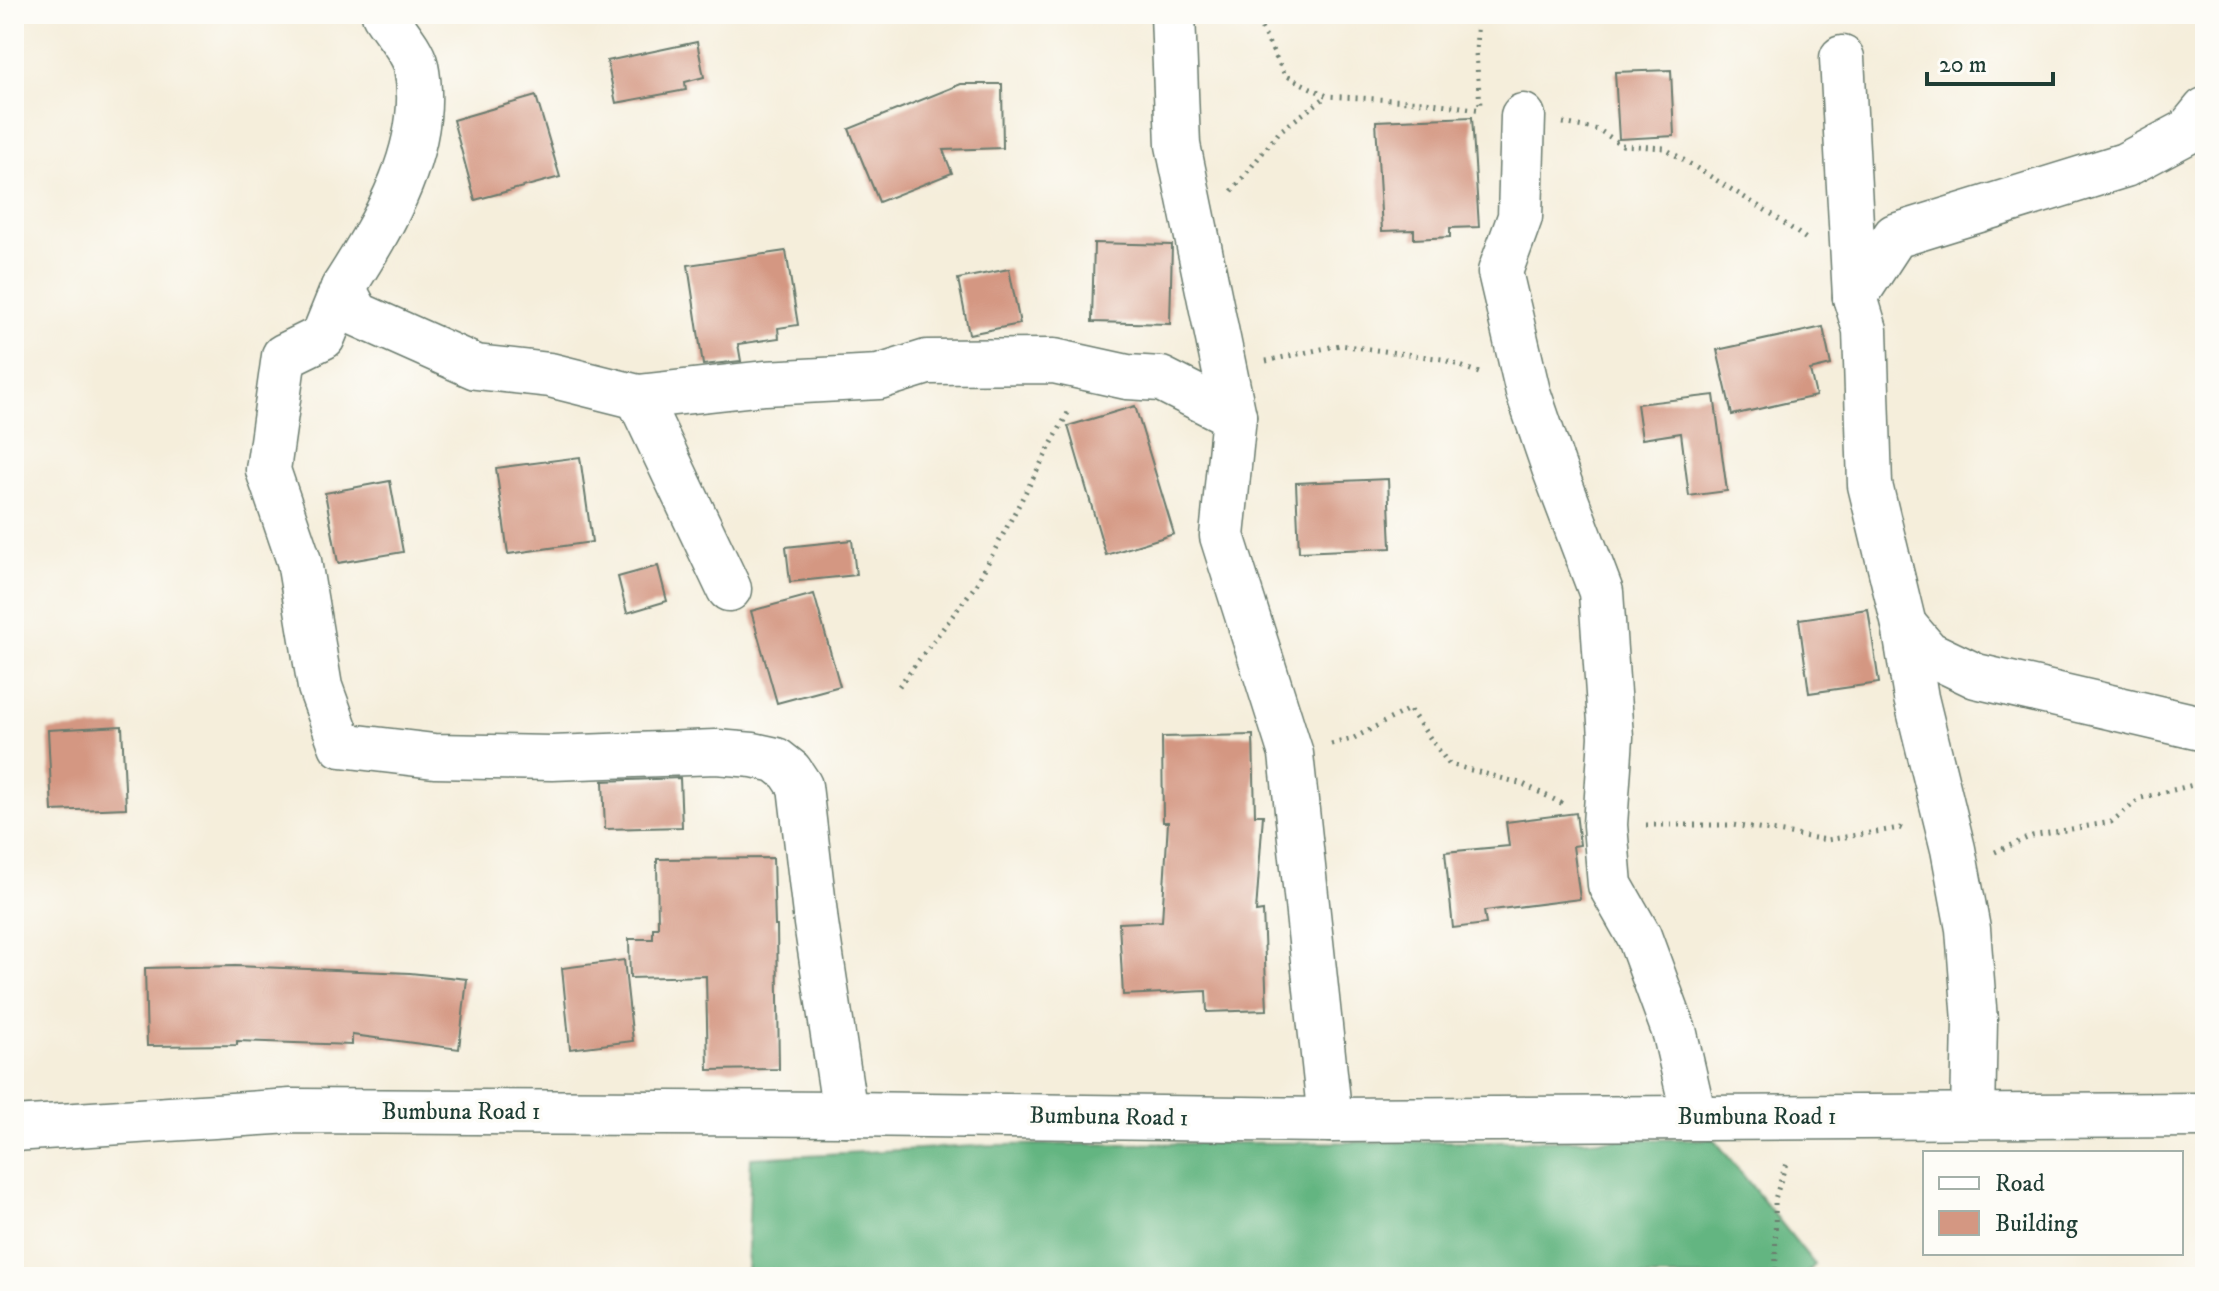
<svg xmlns="http://www.w3.org/2000/svg" width="2219" height="1291" font-family="'IM FELL DW Pica',serif">
	<style>
		.forest { fill: #64b581; stroke: #42795a; stroke-width: 2 }
		.building { fill: #d49782 }
		.lines { fill: none; stroke-linecap: round; stroke-linejoin: round }
		.minor-casing { stroke: #6a7b6e; stroke-width: 47 }
		.major-casing { stroke: #6a7b6e; stroke-width: 47 }
		.path { stroke: #6a7b6e; stroke-width: 5; stroke-dasharray: 2 6; stroke-linecap: butt }
		.minor { stroke: #fff; stroke-width: 44 }
		.major { stroke: #fff; stroke-width: 44 }
		.labels { text-anchor: middle; dominant-baseline: central; stroke-width: 7; stroke-linejoin: round; paint-order: stroke }
		.street-label { font-size: 24px; fill: #1f3d34; stroke: #fdfcf7 }
	</style>
	<rect width="100%" height="100%" fill="#fdfcf7"/>
	<filter id="ink" filterUnits="userSpaceOnUse"><feTurbulence type="fractalNoise" baseFrequency=".0125" numOctaves="2"/><feDisplacementMap in="SourceGraphic" scale="16" xChannelSelector="R" yChannelSelector="G"/><feConvolveMatrix kernelMatrix="1 2 1 2 8 2 1 2 1" color-interpolation-filters="sRGB"/></filter>
	<filter id="wash" filterUnits="userSpaceOnUse"><feTurbulence type="fractalNoise" baseFrequency=".006" numOctaves="4" result="noise"/><feDisplacementMap in="SourceGraphic" scale="32" xChannelSelector="R" yChannelSelector="G"/><feGaussianBlur stdDeviation="1.8" result="paint"/><feColorMatrix in="noise" values="0 0 0 0 0 0 0 0 0 0 0 0 0 0 0 0 0 1.4 0 .05"/><feComposite in="paint" operator="in"/></filter>
	<g filter="url(#wash)">
		<rect width="100%" height="100%" fill="#f5eedb"/>
		<path class="forest" d="M1714,1139l101,126 -12,12h-1056l4,-119 242,-13z"/>
		<g id="blocks">
			<g class="building">
				<path d="M697,42l7,35 -19,5 1,8 -70,13 -9,-42z"/>
				<path d="M1671,70l3,66 -55,3 -4,-67z"/>
				<path d="M961,84h41l1,64 -60,2 9,23 -73,29 -30,-73z"/>
				<path d="M536,96l24,81 -85,23 -22,-80z"/>
				<path d="M1472,117l7,110 -29,1v9l-36,2v-9l-32,1 -6,-110z"/>
				<path d="M1094,243l78,2 -2,79 -78,-2z"/>
				<path d="M786,251l12,74 -20,3 1,10 -41,6 3,17 -38,4 -15,-100z"/>
				<path d="M1009,269l11,55 -51,10 -11,-55z"/>
				<path d="M1823,327l8,38 -21,5 6,26 -84,19 -15,-65z"/>
				<path d="M1714,395l13,96 -38,5 -8,-63 -39,6 -5,-35z"/>
				<path d="M1135,406l39,128 -68,21 -38,-129z"/>
				<path d="M580,457l12,85 -84,12 -12,-86z"/>
				<path d="M1388,479l3,69 -92,4 -3,-69z"/>
				<path d="M390,481l13,71 -65,11 -13,-70z"/>
				<path d="M852,540l4,35 -66,7 -4,-35z"/>
				<path d="M658,566l9,35 -40,12 -9,-36z"/>
				<path d="M814,594l26,92 -63,17 -26,-92z"/>
				<path d="M1868,609l11,74 -70,10 -10,-74z"/>
				<path d="M122,726l4,82 -74,3 -4,-81z"/>
				<path d="M1253,735l2,80h8l-7,97 7,-1 4,99 -60,2 -1,-21 -83,4 -4,-72 43,-2 6,-99h-5l-1,-85z"/>
				<path d="M680,778l2,49 -77,2 -2,-48z"/>
				<path d="M1576,813l4,32 -7,1 7,53 -96,12 2,13 -33,4 -8,-76 64,-6 -3,-24z"/>
				<path d="M773,858l2,68h2l2,143 -71,1 -2,-94 -76,2 -1,-39h24v-11h5l-1,-69z"/>
				<path d="M624,960l9,81 -63,8 -8,-81z"/>
				<path d="M235,966l175,7 57,6 -8,70 -107,-14v10l-115,-4v4l-90,1 -2,-78z"/>
			</g>
		</g>
	</g>
	<g filter="url(#ink)">
		<use href="#blocks" fill-opacity="0" stroke="#6a7b6e" stroke-width="2"/>
		<g class="lines">
			<g class="minor-casing">
				<g id="minor">
					<path d="M384,14c9,15 28,35 32,52 16,79 -32,158 -73,222l14,26 119,53 74,8 88,22 127,-14 114,-6 48,-15 127,-1 73,16 34,2 73,37"/>
					<path d="M1173,14l5,131 56,271 -12,120 69,218 39,366"/>
					<path d="M1842,58l13,239 10,33 5,155 34,140 12,73 37,151 15,80 7,92 -2,94"/>
					<path d="M1523,116l-3,101 -20,55 28,120 26,76 47,124 10,145 -6,88 5,60 29,51 36,98 19,83"/>
					<path d="M343,288l-20,49 -39,19 -16,114 31,91 21,126 21,58 93,11 118,2 164,-6 37,3 23,5 14,11 10,15 16,137 29,191"/>
					<path d="M1855,297l40,-61 230,-71 62,-33 18,-22"/>
					<path d="M638,397l91,192"/>
					<path d="M1904,625l24,28 48,23 229,53"/>
				</g>
			</g>
			<g class="major-casing">
				<path id="major" d="M14,1129l277,-18 554,3 485,6 875,-5"/>
			</g>
			<g class="path">
				<path d="M1254,14l31,61 42,21 98,6 57,8"/>
				<path d="M1478,14l-2,39 4,52"/>
				<path d="M1563,123l36,7 23,15 42,3 109,67 36,26"/>
				<path d="M1232,191l48,-60 47,-35"/>
				<path d="M1266,361l74,-16 102,14 37,14"/>
				<path d="M899,686l77,-101 94,-176"/>
				<path d="M1331,744l21,-5 57,-30 40,55 74,20 42,21"/>
				<path d="M1646,825h87l94,15 73,-12 6,3"/>
				<path d="M1995,852l37,-16 79,-14 30,-24 64,-16"/>
				<path d="M1776,1277l-1,-78 12,-39"/>
			</g>
			<use href="#minor" class="minor"/>
			<use href="#major" class="major"/>
		</g>
	</g>
	<g class="labels">
		<g class="street-label">
			<text x="461" y="1112">Bumbuna Road 1</text>
			<text transform="translate(1109 1117) rotate(1)">Bumbuna Road 1</text>
			<text x="1757" y="1117">Bumbuna Road 1</text>
		</g>
	</g>
	<rect width="2219" height="1291" fill="none" stroke="#fdfcf7" stroke-width="48"/>
	<rect x="1923" y="1151" width="260" height="104" fill="#fdfcf7" stroke="#a4b0a9" stroke-width="2"/>
	<rect x="1939" y="1177" width="40" height="12" fill="#ffffff" stroke="#a4b0a9" stroke-width="2"/>
	<text x="1995" y="1191" font-size="24" fill="#1f3d34">Road</text>
	<rect x="1939" y="1211" width="40" height="24" fill="#d49782" stroke="#a4b0a9" stroke-width="2"/>
	<text x="1995" y="1231" font-size="24" fill="#1f3d34">Building</text>
	<path d="M1927 72v12h126v-12" fill="none" stroke="#1f3d34" stroke-width="4"/>
	<text x="1939" y="72" font-size="24" fill="#1f3d34" stroke="#fdfcf7" stroke-width="6" paint-order="stroke">20 m</text>
</svg>
